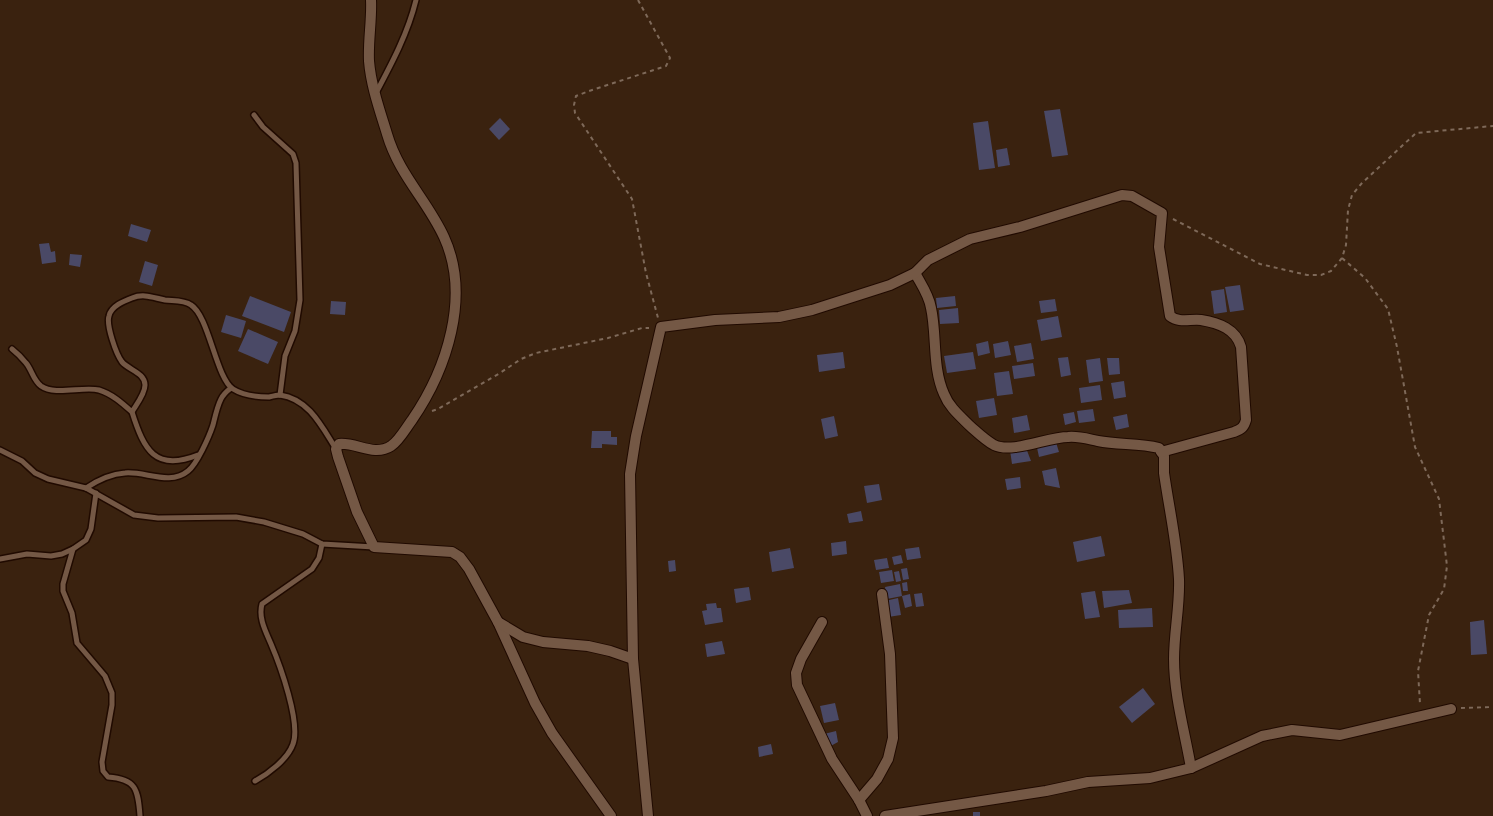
<svg xmlns="http://www.w3.org/2000/svg" width="1493" height="816" font-family="'Libre Baskerville',serif">
	<style>
		.building { fill: #4a4966 }
		.lines { fill: none; stroke-linecap: round; stroke-linejoin: round }
		.service-casing { stroke: #200a00; stroke-width: 8 }
		.minor-casing { stroke: #200a00; stroke-width: 12 }
		.path { stroke: #7e6959; stroke-width: 2; stroke-dasharray: 4 4; stroke-linecap: butt }
		.service { stroke: #745845; stroke-width: 5 }
		.minor { stroke: #745845; stroke-width: 10 }
	</style>
	<rect width="100%" height="100%" fill="#3a220f"/>
	<g class="building">
		<path d="M1060,109l8,46 -16,2 -8,-46z"/>
		<path d="M500,118l10,11 -11,11 -10,-11z"/>
		<path d="M988,121l7,47 -16,2 -6,-47z"/>
		<path d="M1007,148l3,17 -12,2 -2,-17z"/>
		<path d="M131,224l20,6 -4,12 -19,-6z"/>
		<path d="M49,243l2,9 4,-1 1,11 -14,2 -3,-20z"/>
		<path d="M70,254l12,1 -2,12 -11,-2z"/>
		<path d="M145,261l13,4 -6,21 -13,-4z"/>
		<path d="M1240,285l4,25 -14,2 -5,-25z"/>
		<path d="M1224,289l3,23 -13,2 -3,-23z"/>
		<path d="M250,296l41,16 -7,20 -42,-16z"/>
		<path d="M955,296l1,10 -19,2 -1,-10z"/>
		<path d="M1055,299l2,12 -16,2 -2,-12z"/>
		<path d="M331,301l15,1 -1,13 -15,-1z"/>
		<path d="M958,308l1,15 -19,1 -1,-14z"/>
		<path d="M226,315l20,6 -5,17 -20,-6z"/>
		<path d="M1058,316l4,21 -21,4 -4,-21z"/>
		<path d="M248,329l30,13 -10,22 -30,-13z"/>
		<path d="M988,341l2,12 -12,3 -2,-12z"/>
		<path d="M1008,341l3,14 -16,3 -2,-14z"/>
		<path d="M1031,343l3,16 -17,3 -3,-16z"/>
		<path d="M843,352l2,16 -26,4 -2,-17z"/>
		<path d="M973,352l3,17 -29,4 -3,-17z"/>
		<path d="M1068,357l3,18 -10,2 -3,-19z"/>
		<path d="M1100,358l3,23 -14,2 -3,-23z"/>
		<path d="M1107,358h12l1,16 -11,1z"/>
		<path d="M1033,363l2,13 -21,3 -2,-13z"/>
		<path d="M1009,371l4,23 -16,2 -3,-23z"/>
		<path d="M1124,381l2,16 -12,2 -3,-16z"/>
		<path d="M1100,385l2,15 -21,3 -2,-15z"/>
		<path d="M994,398l3,17 -18,3 -3,-17z"/>
		<path d="M1093,409l2,12 -16,2 -2,-12z"/>
		<path d="M1074,412l2,10 -11,3 -2,-11z"/>
		<path d="M1127,414l2,13 -13,3 -3,-13z"/>
		<path d="M1027,415l3,15 -16,3 -2,-15z"/>
		<path d="M834,416l4,20 -13,3 -4,-20z"/>
		<path d="M592,431h19v6h6v8l-15,-1v4h-11z"/>
		<path d="M1055,439l4,13 -20,5 -3,-14z"/>
		<path d="M1026,448l5,13 -19,3 -2,-14z"/>
		<path d="M1056,468l4,20 -15,-3 -3,-14z"/>
		<path d="M1020,477l1,11 -14,2 -2,-11z"/>
		<path d="M879,484l3,16 -15,3 -3,-17z"/>
		<path d="M861,511l2,10 -14,2 -2,-9z"/>
		<path d="M1101,536l4,20 -28,6 -4,-20z"/>
		<path d="M846,541l1,13 -15,2 -1,-13z"/>
		<path d="M919,547l2,11 -14,2 -2,-11z"/>
		<path d="M790,548l4,20 -22,4 -3,-20z"/>
		<path d="M901,555l2,8 -9,2 -2,-8z"/>
		<path d="M887,558l2,10 -13,2 -2,-10z"/>
		<path d="M675,560l1,11 -7,1 -1,-11z"/>
		<path d="M907,568l2,11 -6,1 -2,-11z"/>
		<path d="M892,570l2,11 -13,2 -2,-11z"/>
		<path d="M899,571l2,10 -5,1 -2,-10z"/>
		<path d="M907,582l1,9h-5l-1,-8z"/>
		<path d="M900,584l2,12 -15,3 -2,-12z"/>
		<path d="M749,587l2,13 -15,3 -2,-14z"/>
		<path d="M1129,590l3,13 -28,5 -2,-17z"/>
		<path d="M1095,591l5,26 -15,2 -4,-26z"/>
		<path d="M922,593l2,13 -8,1 -2,-13z"/>
		<path d="M910,594l2,12 -7,2 -3,-12z"/>
		<path d="M898,598l3,17 -13,2 -3,-16z"/>
		<path d="M716,603l1,5h4l2,14 -18,3 -3,-14 5,-1 -1,-6z"/>
		<path d="M1152,608l1,19 -34,1 -1,-18z"/>
		<path d="M1484,620l3,34 -16,1 -1,-33z"/>
		<path d="M722,641l3,13 -18,3 -2,-13z"/>
		<path d="M1143,688l12,16 -23,19 -13,-16z"/>
		<path d="M835,703l4,17 -15,3 -4,-17z"/>
		<path d="M836,731l2,11 -11,6 -3,-14z"/>
		<path d="M771,744l2,10 -14,3 -1,-10z"/>
		<rect x="973" y="812" width="7" height="4"/>
	</g>
	<g class="lines">
		<g class="service-casing">
			<g id="service">
				<path d="M376,93c16,-30 32,-60 40,-93"/>
				<path d="M254,115l9,12 30,27 3,9 4,137 -5,31 -10,25 -5,39"/>
				<path d="M12,349c5,4 10,9 14,14 6,7 7,17 15,23 14,10 42,0 58,4 13,4 23,13 33,22 4,-7 13,-18 13,-27 0,-12 -16,-15 -23,-23 -6,-8 -16,-37 -13,-46 2,-10 15,-15 23,-18 12,-5 22,0 33,2 9,1 19,0 26,5 18,11 25,73 42,84 11,7 23,8 36,8 4,-1 8,-2 11,-2 29,4 42,32 56,54"/>
				<path d="M132,412c12,38 23,60 66,43"/>
				<path d="M0,450l22,11 13,12 13,6 38,9 48,27 24,3 78,-1 28,5 39,12 19,10 52,3"/>
				<path d="M86,488c12,-8 24,-14 39,-15 20,-2 45,13 63,-2 9,-7 21,-34 25,-46 2,-8 4,-18 8,-26 2,-4 6,-8 10,-11"/>
				<path d="M73,549l-10,35v7l9,22 5,30 28,33 7,17v12l-10,57 1,9 5,6c28,2 30,12 32,39"/>
				<path d="M0,559l27,-5 24,2 11,-2 11,-5 13,-9 5,-11 5,-36"/>
				<path d="M255,781c13,-7 33,-22 38,-37 8,-21 -13,-79 -22,-100 -5,-12 -13,-26 -9,-40l50,-35 7,-11 3,-14"/>
			</g>
		</g>
		<g class="minor-casing">
			<g id="minor">
				<path d="M371,0c1,20 -3,40 -2,61 2,25 11,50 18,73 12,41 40,66 57,103 27,59 3,132 -32,183 -6,8 -13,21 -21,26 -17,11 -35,-4 -52,-2l-3,5 2,8 19,55 17,35 78,5 8,5 9,12 29,53 37,81 17,30 59,83"/>
				<path d="M915,273c6,11 14,22 16,35 6,27 1,59 13,86 5,13 16,22 26,32 8,7 15,14 24,19 18,9 54,-8 74,-8 11,-1 20,2 30,4 20,4 41,2 61,7l5,8v17c5,35 13,70 15,106 1,27 -5,53 -5,80 0,36 11,74 17,109"/>
				<path d="M498,622l25,15 20,5 45,4 22,5 23,8"/>
				<path d="M822,622l-21,37 -5,14 1,12 35,74 27,41 8,16"/>
				<path d="M859,800l18,-21 11,-20 5,-21 -3,-84 -8,-60"/>
				<path d="M648,816l-15,-157 -3,-185 6,-38 25,-109 54,-7 64,-3 33,-7 78,-25 25,-12 13,-13 42,-21 50,-12 102,-32 10,1 30,17 -3,34 11,69c9,7 19,3 31,4 18,3 35,9 40,27l5,73c-2,7 -4,9 -12,12l-73,20"/>
				<path d="M885,816l161,-25 42,-9 62,-4 41,-10 71,-32 30,-6 48,5 111,-26"/>
			</g>
		</g>
		<g class="path">
			<path d="M638,0l32,58 -4,8 -77,25 -13,5 -2,9 1,8 57,86 14,74 12,45"/>
			<path d="M1173,219l87,45 47,11h14l10,-4 11,-13 4,-13 2,-35 4,-15 10,-12 54,-50 77,-7"/>
			<path d="M1342,258l23,20 23,31 9,38 18,100 24,52 8,67 -3,23 -15,26 -11,56 2,33"/>
			<path d="M432,411l6,-2 62,-36 21,-14 15,-6 72,-15 34,-10h7"/>
			<path d="M1461,708l32,-1"/>
		</g>
		<use href="#service" class="service"/>
		<use href="#minor" class="minor"/>
	</g>
</svg>
